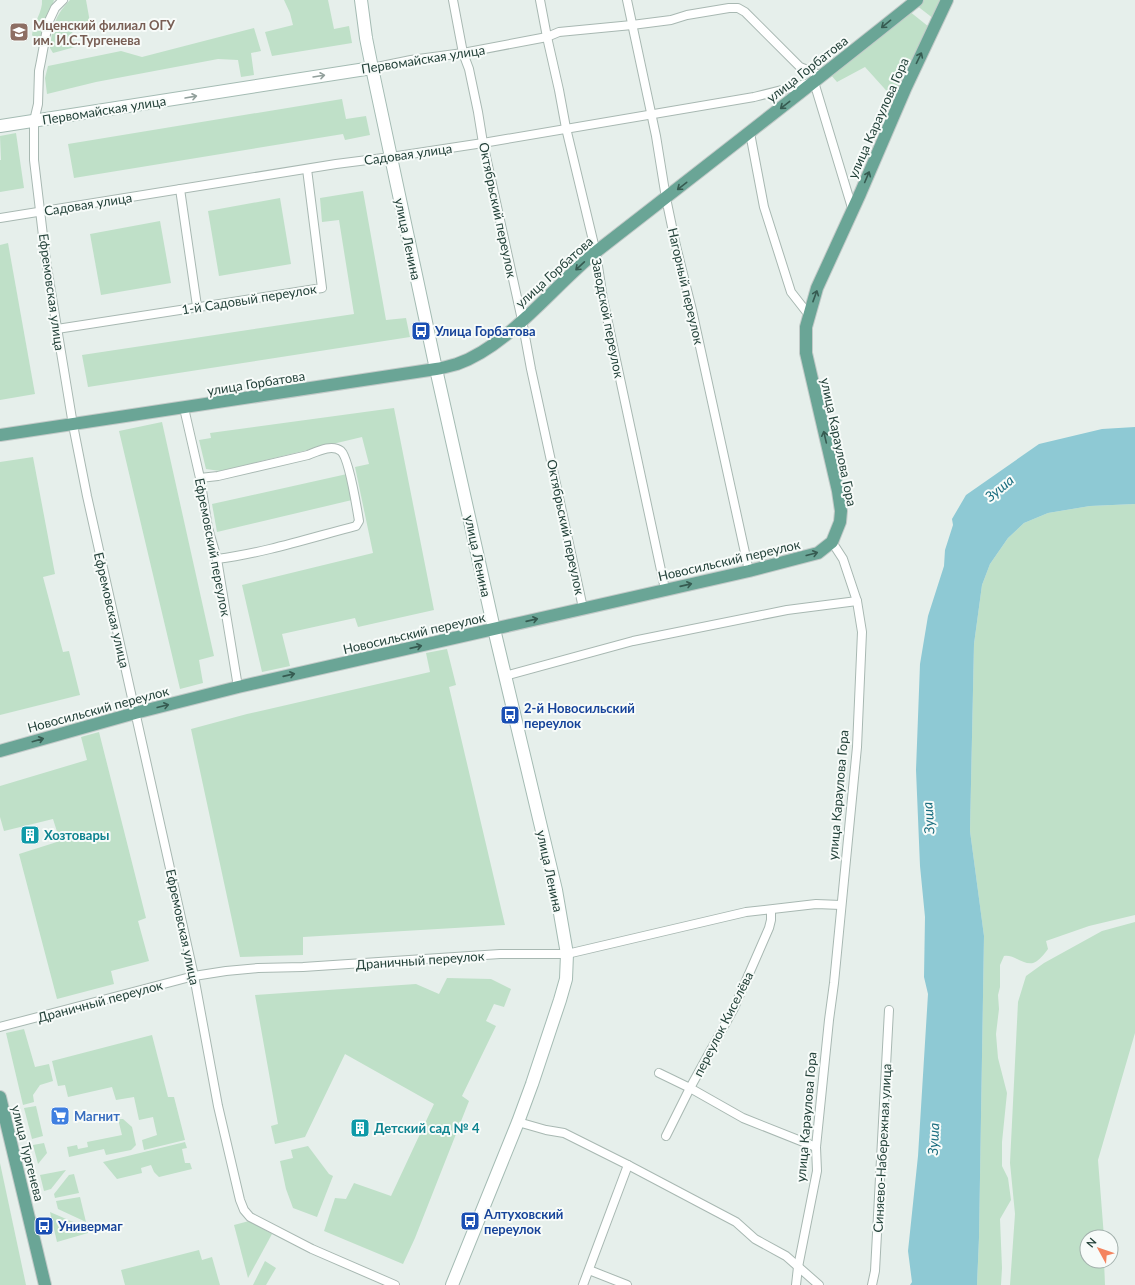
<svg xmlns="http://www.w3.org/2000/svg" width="1135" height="1285" font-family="Lato,sans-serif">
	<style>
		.green { fill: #bfe0c8 }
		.water { fill: #8ec9d4 }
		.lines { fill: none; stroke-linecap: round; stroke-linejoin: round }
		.street-casing { stroke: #a8b8b2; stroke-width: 10 }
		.secondary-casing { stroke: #a4bbb3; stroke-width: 14 }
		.primary-casing { stroke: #c2cac8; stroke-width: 14 }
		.street { stroke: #fff; stroke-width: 8 }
		.secondary { stroke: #fff; stroke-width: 12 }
		.primary { stroke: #6aa596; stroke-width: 12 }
		.oneway { stroke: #365b51 }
		.oneway2 { stroke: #92a09c }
		.labels { text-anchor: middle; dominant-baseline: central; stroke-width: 4; stroke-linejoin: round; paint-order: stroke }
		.education-label { font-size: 13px; font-weight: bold; fill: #785e54; stroke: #f7fbf9; text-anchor: start }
		.street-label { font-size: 13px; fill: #24423a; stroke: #f7fbf9 }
		.transit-label { font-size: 13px; font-weight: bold; fill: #164399; stroke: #f7fbf9; text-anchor: start }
		.culture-label { font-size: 13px; font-weight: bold; fill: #0d838f; stroke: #f7fbf9; text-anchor: start }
		.shop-label { font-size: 13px; font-weight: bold; fill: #366cbe; stroke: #f7fbf9; text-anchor: start }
		.water-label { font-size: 14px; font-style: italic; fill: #1c6f80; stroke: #f7fbf9 }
	</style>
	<rect width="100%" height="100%" fill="#e6efeb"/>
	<g class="green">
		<path d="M42,0h12l-11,35 -2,4h-6l-3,-4c1,-12 11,-23 10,-35z"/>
		<path d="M70,0h16l5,28 -19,3 3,16 -22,6 -3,-5c3,-22 4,-31 20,-48z"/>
		<path d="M284,0h44l6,29 15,-3 3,17 -80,13 -7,-24 28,-7 -3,-12z"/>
		<path d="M922,0h21l-9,19 -18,-14z"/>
		<path d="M909,11l20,16 -36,71 -28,-31 -28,15 -6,-7z"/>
		<path d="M254,28l7,23 -10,2 3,22 -13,2 -3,-17 -20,-1 -122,23 -49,12 -2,-16 3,-12 73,-15 21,6z"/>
		<path d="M342,99l4,20 20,-3 4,19 -25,5 -2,-6 -269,44 -6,-34z"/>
		<path d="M16,133l8,55 -24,4v-32h1l-1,-24z"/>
		<path d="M363,191l23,129 20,-2 4,19 -322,50 -6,-32 272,-41 -15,-94 -17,2 -2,-24z"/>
		<path d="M280,198l11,66 -72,12 -11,-65z"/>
		<path d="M160,221l11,62 -70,12 -11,-61z"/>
		<path d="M8,243l27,151 -35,6v-155z"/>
		<path d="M394,408l40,202 -76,17 -3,-9 -73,16 8,32 -28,6 -20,-87 131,-32 -18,-86 14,-3 -7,-27 -142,34 -14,-2 -7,-29 12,-2 -1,-5z"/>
		<path d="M162,422l52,234 -15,4 4,23 -23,6 -61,-258z"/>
		<path d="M33,457l22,117 -12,3 20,75 6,-1 11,44 -80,20v-253z"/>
		<path d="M347,474l5,26 -135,32 -5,-28z"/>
		<path d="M1135,504v411l-46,11 -43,15 2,8c-3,4 -7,9 -11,12 -10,8 -22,-7 -33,-5l-4,9v22l-2,8 1,14 -3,25 2,24 9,35 -5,49v24l6,12 3,22 -11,19 2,49 -1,17h-24l2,-47 5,-302 -14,-105 4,-187 8,-59 8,-21 18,-26 16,-15 24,-10 42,-7z"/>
		<path d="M447,649l9,36 -7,2 56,238 -202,12v18l-63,2 -49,-228 56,-15 183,-42 -4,-19z"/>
		<path d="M99,732l47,186 -8,3 11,40 -38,10 3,13 -57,15 -38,-145 41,-13 -7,-22 -49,12 -4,-14v-31l87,-26 -6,-23z"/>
		<path d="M1135,922v111l-37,127 6,77h-17v24h17l1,24h-95l5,-71 -5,-51 8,-161 8,-26 18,-13 58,-32z"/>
		<path d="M447,978l44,1 20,10 -7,18 -10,-3 -8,17 10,5 -34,70 7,5 -54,137 -12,26 -79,-33 11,-33 11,1 8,-16 37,13 43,-92 -89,-50 -40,83 -30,7 -4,-18 7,-2 -23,-129 161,-11 23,10z"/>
		<path d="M24,1029l11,38 14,-3 4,17 -13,4 -7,10 1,7 -11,3 -17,-72z"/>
		<path d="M152,1035l16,62h6l11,43 -41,10 -2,-10 15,-5 -4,-18 -14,3 -5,-23 -18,3 -4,-13 -44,10 -3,-12 -7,1 -6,-25z"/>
		<path d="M36,1106l7,30 -11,3 -8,-31z"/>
		<path d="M118,1119h5l9,8 4,18 -5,5 -25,5 -2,-6 -35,8 -2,-10 10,-2 1,4 10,-2 -1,-5 35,-7z"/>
		<path d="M185,1142l2,6 -5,1 3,14h5l2,6 -33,8 -5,-5 -3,-7 -10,3 1,5 -25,6 -14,-17z"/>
		<path d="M44,1143l3,10 -9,11 -5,-19z"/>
		<path d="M308,1146l21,28 4,2 -16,41 -24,-9 -7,-19 -6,-28 13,-3 -2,-8z"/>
		<path d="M0,1163l26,122h-26z"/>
		<path d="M66,1170l-15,19 -7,2 -4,-16z"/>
		<path d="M74,1174l5,19 -24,5 -1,-4 15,-19z"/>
		<path d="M80,1197l6,25 -28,-13 -2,-8z"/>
		<path d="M50,1212l37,16 1,5 -31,9z"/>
		<path d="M249,1221l23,13 -24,44 -14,-53z"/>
		<path d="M199,1250l3,10 10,-3 8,28h-95l-4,-15z"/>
		<path d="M265,1261l11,7 -10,17h-13z"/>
	</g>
	<path class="water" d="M1135,427v77l-45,2 -42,7 -24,10 -16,15 -18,26 -8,21 -8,59 -4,187 14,105 -5,302 -2,47h-67l2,-3 -4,-31 10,-95 10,-162 -4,-17 1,-60 -5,-51 -4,-96 4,-106 8,-48 16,-50 1,-16 8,-25 -1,-6 14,-24 73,-51 63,-15z"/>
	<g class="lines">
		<g class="street-casing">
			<g id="street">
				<path d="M63,0l-8,8 -7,15 -7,38 -2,10 -1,33 -4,17v39l12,101 27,164 14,71 107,480 24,130 22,94 4,10 6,7 62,32 83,36"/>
				<path d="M453,0l10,53 6,16 9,43 5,31 39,177 9,49 52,239"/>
				<path d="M540,0l7,37 12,53 7,38 30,125 7,46 62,290"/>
				<path d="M627,0l29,136 10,62 10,48 16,64 57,261"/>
				<path d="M372,68l39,-8 52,-7 84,-16 12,-5 73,-7 39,-5 16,-5 42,-7h9l7,4 55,55 22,9"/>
				<path d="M750,133l14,74 27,85 18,23"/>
				<path d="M180,189l17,117"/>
				<path d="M0,218l336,-54 55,-7 92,-14 271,-46 60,-15 39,129"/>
				<path d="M57,329l265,-41 -15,-119"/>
				<path d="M184,408l16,70 8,50 9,31 21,128"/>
				<path d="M200,478l18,-2 90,-21c10,-4 24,-11 33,-4 8,7 16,58 18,70l-3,5c-46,12 -92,27 -139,33"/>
				<path d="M505,676l128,-35 154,-31 70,-9"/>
				<path d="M0,1027l194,-51 32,-5 32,-3 45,-1 197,-13h67l179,-42 70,-8 25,1"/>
				<path d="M659,1073l31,15 53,30 73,29"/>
				<path d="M518,1122l28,8 18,3 64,32 108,57 19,17 31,17 33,29"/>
				<path d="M666,1136l24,-48 44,-80 35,-80 2,-8v-10"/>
				<path d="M589,1270l38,15"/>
				<path d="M583,1285l45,-120"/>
				<path d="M796,1285l2,-18 19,-96 -1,-24 13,-127 5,-37 23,-236 5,-115 -5,-31 -14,-42 -11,-17"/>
				<path d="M872,1285l3,-14 14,-261"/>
			</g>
		</g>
		<g class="secondary-casing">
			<g id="secondary">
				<path d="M361,0l5,38 6,30 64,301 58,260 62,261 11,64 -1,25 -6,21 -28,84 -14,38 -66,163"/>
				<path d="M0,126l372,-58"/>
			</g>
		</g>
		<g class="primary-casing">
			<g id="primary">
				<path d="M0,435l436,-66c7,-1 14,-3 21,-5 53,-19 96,-78 140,-113 107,-83 214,-166 320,-251"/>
				<path d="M0,751l135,-38 103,-26 511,-116 69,-18 14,-11 8,-20 1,-11 -3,-20 -29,-125 -3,-13v-26l11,-39 43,-94 46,-107 41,-87"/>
				<path d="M0,1097l45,188"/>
			</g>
		</g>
		<use href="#street" class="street"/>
		<use href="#secondary" class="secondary"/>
		<use href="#primary" class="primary"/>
	</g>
	<defs><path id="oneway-shaft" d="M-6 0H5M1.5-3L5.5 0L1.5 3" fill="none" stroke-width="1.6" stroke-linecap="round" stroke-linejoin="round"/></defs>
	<g class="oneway">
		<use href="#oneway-shaft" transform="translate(886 24) rotate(141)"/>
		<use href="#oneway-shaft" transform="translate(919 58) rotate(-64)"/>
		<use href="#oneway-shaft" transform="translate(785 105) rotate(142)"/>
		<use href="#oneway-shaft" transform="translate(867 177) rotate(-67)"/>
		<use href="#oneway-shaft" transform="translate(682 186) rotate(142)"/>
		<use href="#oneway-shaft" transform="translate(580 266) rotate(137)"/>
		<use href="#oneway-shaft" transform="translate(815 296) rotate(-70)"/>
		<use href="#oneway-shaft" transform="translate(825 437) rotate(-103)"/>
		<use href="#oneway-shaft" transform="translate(812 554) rotate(-15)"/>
		<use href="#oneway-shaft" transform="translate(686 585) rotate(-13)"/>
		<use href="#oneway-shaft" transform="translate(532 620) rotate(-13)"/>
		<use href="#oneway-shaft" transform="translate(416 647) rotate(-13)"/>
		<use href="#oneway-shaft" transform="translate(289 675) rotate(-13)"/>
		<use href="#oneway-shaft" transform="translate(163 706) rotate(-14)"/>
		<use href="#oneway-shaft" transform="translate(38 740) rotate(-16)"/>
	</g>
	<g class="oneway2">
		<use href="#oneway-shaft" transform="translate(319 76) rotate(-9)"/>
		<use href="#oneway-shaft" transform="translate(191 97) rotate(-10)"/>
	</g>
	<defs>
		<g id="university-square" transform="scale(1)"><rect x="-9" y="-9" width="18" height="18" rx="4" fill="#8d6e63" stroke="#f7fbf9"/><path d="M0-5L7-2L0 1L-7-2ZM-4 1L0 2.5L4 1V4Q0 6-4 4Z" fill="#fff"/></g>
		<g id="bus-square" transform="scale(1)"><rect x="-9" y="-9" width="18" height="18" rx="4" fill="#1a4fb4" stroke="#f7fbf9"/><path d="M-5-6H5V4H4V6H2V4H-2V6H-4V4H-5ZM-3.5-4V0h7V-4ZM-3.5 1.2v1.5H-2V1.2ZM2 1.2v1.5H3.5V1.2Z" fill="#fff"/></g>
		<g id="building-square" transform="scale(1)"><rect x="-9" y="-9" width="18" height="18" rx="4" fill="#0f9aa8" stroke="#f7fbf9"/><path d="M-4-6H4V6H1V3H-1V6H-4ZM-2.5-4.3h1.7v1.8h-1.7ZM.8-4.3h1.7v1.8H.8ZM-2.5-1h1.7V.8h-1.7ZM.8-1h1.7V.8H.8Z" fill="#fff"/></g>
		<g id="supermarket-square" transform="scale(1)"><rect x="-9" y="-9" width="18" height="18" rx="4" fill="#3f7fe0" stroke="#f7fbf9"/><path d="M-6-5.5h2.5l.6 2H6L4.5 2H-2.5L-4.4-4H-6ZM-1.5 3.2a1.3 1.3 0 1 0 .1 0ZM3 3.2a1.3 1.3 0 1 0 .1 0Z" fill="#fff"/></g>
	</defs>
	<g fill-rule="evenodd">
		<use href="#university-square" x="19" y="32"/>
		<use href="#bus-square" x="421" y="331"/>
		<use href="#bus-square" x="510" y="715"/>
		<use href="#building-square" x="30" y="835"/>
		<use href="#supermarket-square" x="60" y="1116"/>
		<use href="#building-square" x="360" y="1128"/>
		<use href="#bus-square" x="470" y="1221"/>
		<use href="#bus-square" x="44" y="1226"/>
	</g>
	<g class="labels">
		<g class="education-label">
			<text x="33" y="25">Мценский филиал ОГУ<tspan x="33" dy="15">им. И.С.Тургенева</tspan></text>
		</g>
		<g class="street-label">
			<text transform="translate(423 59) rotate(-9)">Первомайская улица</text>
			<text transform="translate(807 69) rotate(-38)">улица Горбатова</text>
			<text transform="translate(104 110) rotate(-9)">Первомайская улица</text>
			<text transform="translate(878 118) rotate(-66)">улица Караулова Гора</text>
			<text transform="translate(408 154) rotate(-8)">Садовая улица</text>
			<text transform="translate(88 204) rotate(-9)">Садовая улица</text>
			<text transform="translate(498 210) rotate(78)">Октябрьский переулок</text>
			<text transform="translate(408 239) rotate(78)">улица Ленина</text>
			<text transform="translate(554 272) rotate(-42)">улица Горбатова</text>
			<text transform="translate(686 286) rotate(77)">Нагорный переулок</text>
			<text transform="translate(52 292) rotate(82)">Ефремовская улица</text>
			<text transform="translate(249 299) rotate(-9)">1-й Садовый переулок</text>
			<text transform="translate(608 318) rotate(79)">Заводской переулок</text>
			<text transform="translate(256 383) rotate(-9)">улица Горбатова</text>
			<text transform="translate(839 442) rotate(78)">улица Караулова Гора</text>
			<text transform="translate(566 527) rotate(78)">Октябрьский переулок</text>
			<text transform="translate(213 547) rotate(79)">Ефремовский переулок</text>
			<text transform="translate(478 556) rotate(78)">улица Ленина</text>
			<text transform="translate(729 560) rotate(-13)">Новосильский переулок</text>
			<text transform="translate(112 610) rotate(77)">Ефремовская улица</text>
			<text transform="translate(414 633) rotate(-13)">Новосильский переулок</text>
			<text transform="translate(98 709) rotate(-15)">Новосильский переулок</text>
			<text transform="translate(838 795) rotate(-85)">улица Караулова Гора</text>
			<text transform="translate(550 871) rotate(78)">улица Ленина</text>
			<text transform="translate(183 927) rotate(78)">Ефремовская улица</text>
			<text transform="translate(420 960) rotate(-4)">Драничный переулок</text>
			<text transform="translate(100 1001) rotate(-15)">Драничный переулок</text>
			<text transform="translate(723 1024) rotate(-63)">переулок Киселёва</text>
			<text transform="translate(806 1117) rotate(-85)">улица Караулова Гора</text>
			<text transform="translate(882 1148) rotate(-87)">Синяево-Набережная улица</text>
			<text transform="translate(28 1153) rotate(76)">улица Тургенева</text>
		</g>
		<g class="transit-label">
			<text x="435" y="331">Улица Горбатова</text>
			<text x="524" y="708">2-й Новосильский<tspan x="524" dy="15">переулок</tspan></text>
			<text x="484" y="1214">Алтуховский<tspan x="484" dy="15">переулок</tspan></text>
			<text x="58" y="1226">Универмаг</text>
		</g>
		<g class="culture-label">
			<text x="44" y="835">Хозтовары</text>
			<text x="374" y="1128">Детский сад № 4</text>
		</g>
		<g class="shop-label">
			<text x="74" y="1116">Магнит</text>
		</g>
		<g class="water-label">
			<text transform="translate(999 488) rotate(-40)">Зуша</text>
			<text transform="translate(928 818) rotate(-94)">Зуша</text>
			<text transform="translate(933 1139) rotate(-87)">Зуша</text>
		</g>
	</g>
	<g transform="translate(1099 1249) rotate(310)"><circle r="19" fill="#f7fbf9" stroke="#a3b1ad"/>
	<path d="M0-3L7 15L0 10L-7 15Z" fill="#f4845f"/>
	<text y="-6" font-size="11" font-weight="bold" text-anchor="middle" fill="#24423a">N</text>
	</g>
</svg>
